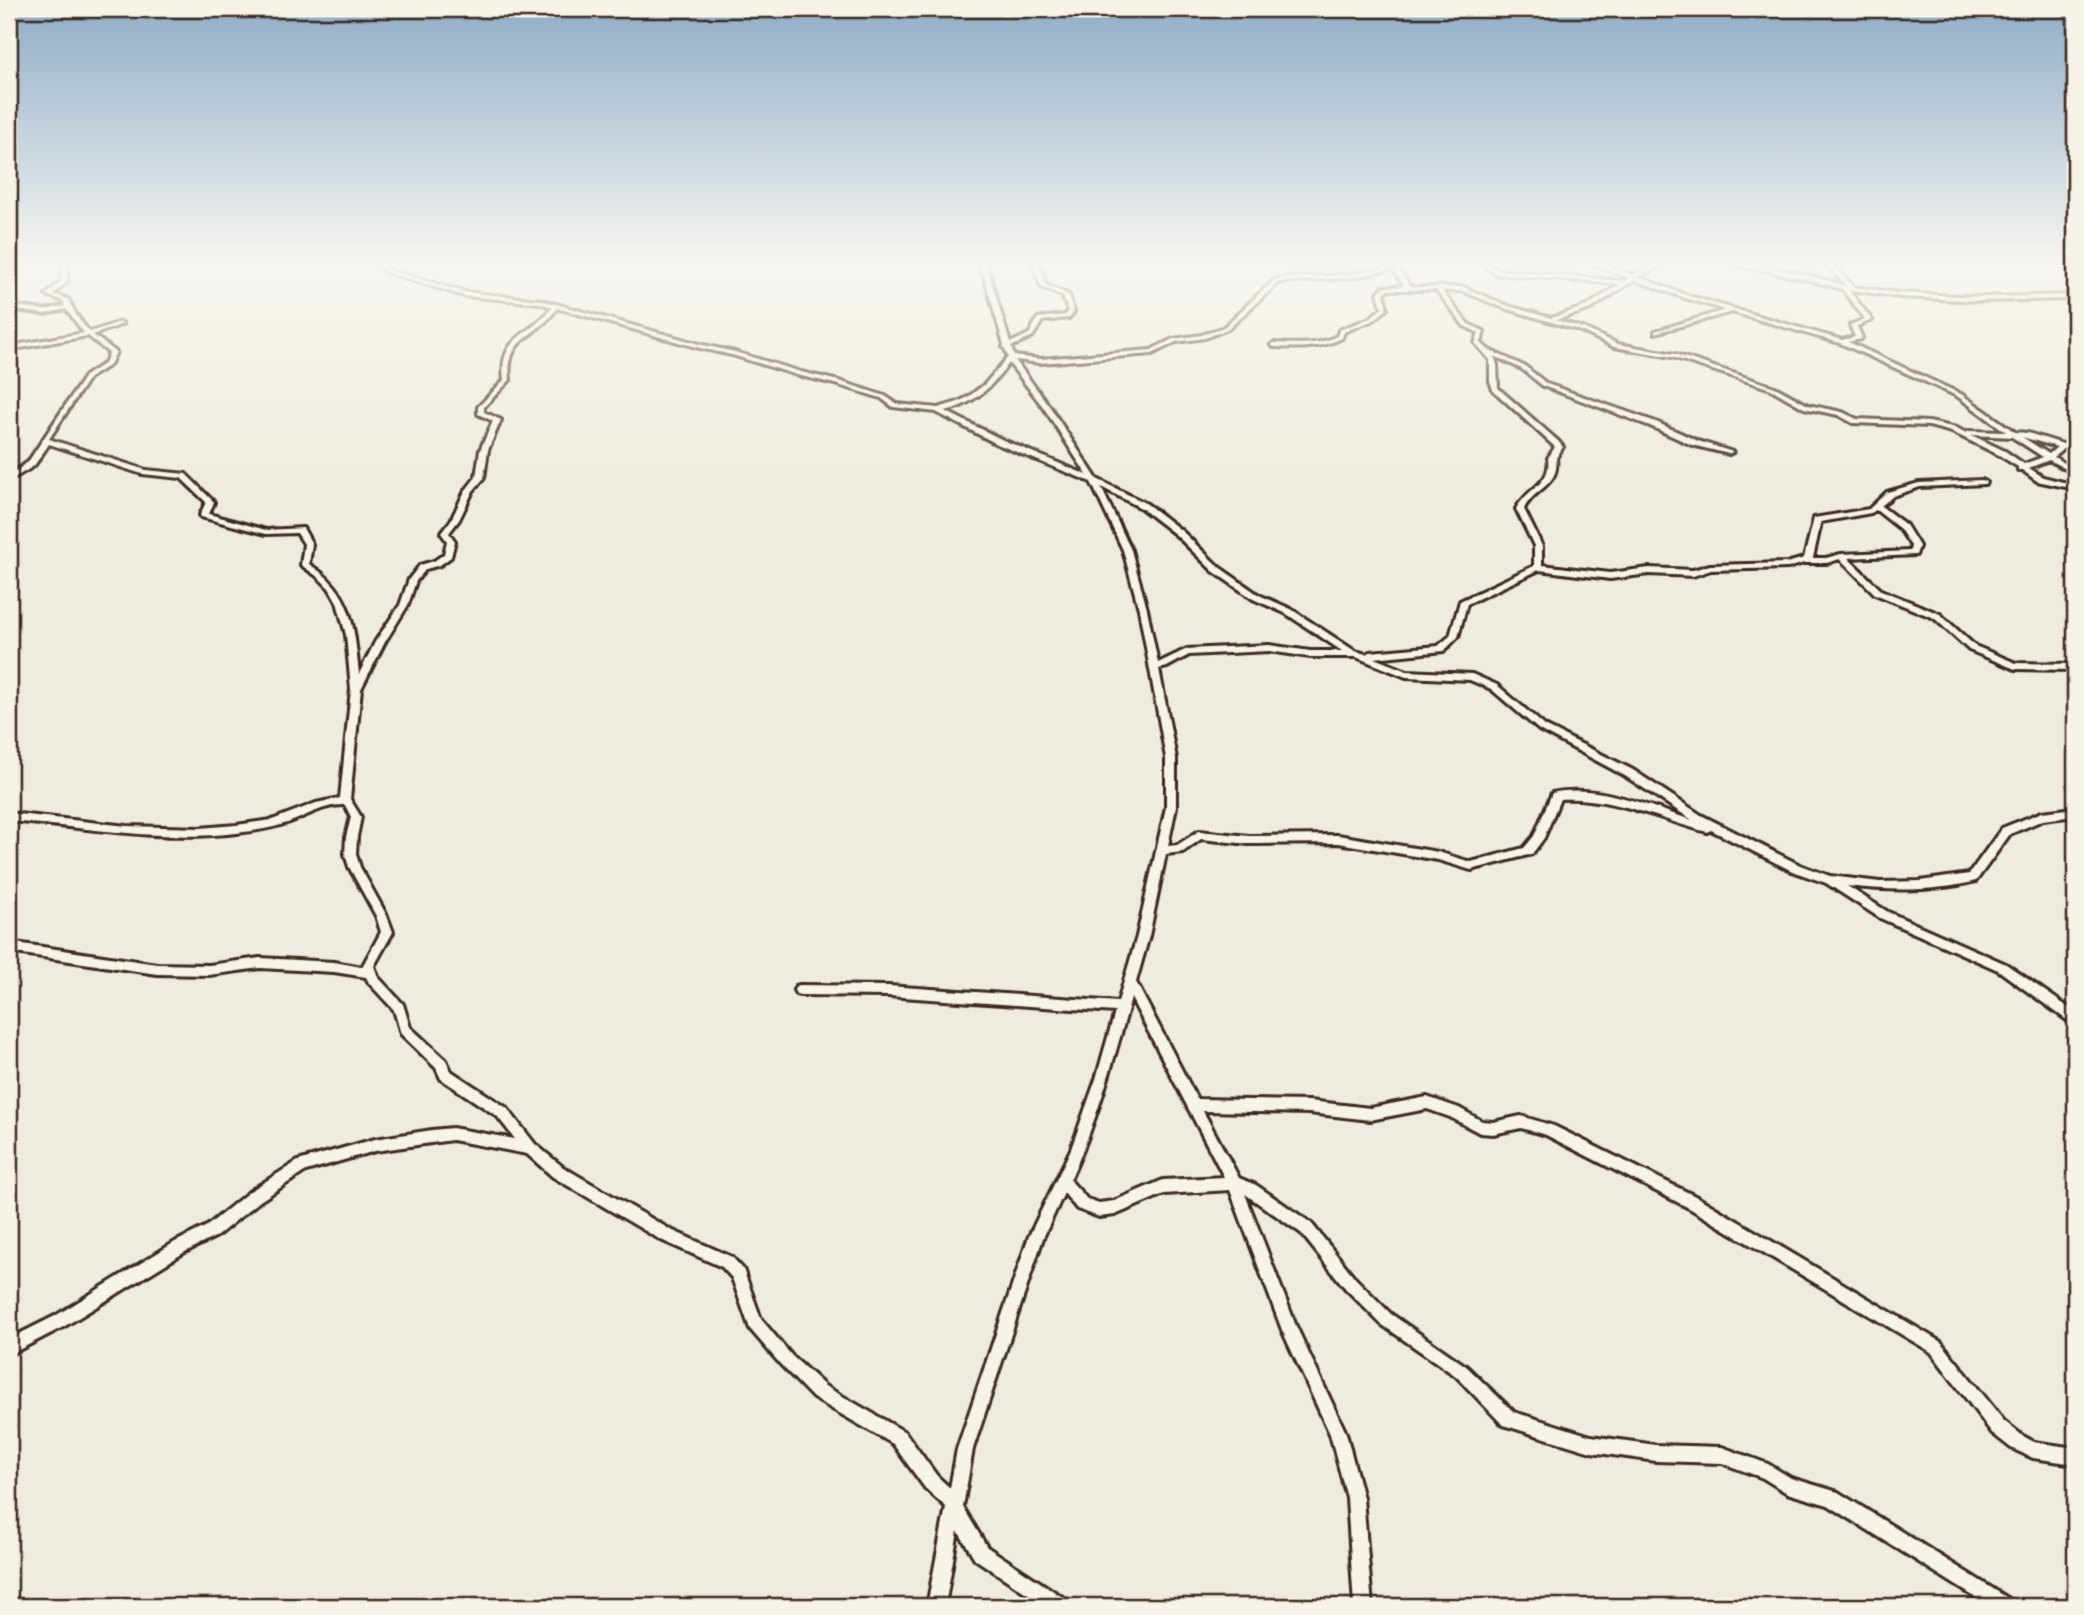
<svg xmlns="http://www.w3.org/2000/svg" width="2084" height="1615" font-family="Mynerve,sans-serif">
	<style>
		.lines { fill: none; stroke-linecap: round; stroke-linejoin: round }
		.minor-casing { stroke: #3b2a1e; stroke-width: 6 }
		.minor { fill: #f7f3e8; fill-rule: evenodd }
	</style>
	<rect width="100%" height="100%" fill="#efebe0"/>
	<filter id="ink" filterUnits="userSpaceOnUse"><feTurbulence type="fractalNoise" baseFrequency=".0143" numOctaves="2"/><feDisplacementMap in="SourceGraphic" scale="14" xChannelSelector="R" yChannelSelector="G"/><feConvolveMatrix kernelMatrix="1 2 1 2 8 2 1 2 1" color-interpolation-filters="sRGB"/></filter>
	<g filter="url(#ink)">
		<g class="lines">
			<g class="minor-casing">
				<path id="minor" d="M62,263h6l-1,19 -14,12 15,5c6,13 12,23 22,33l30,-10 3,2 -30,11 23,17 -6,13 -21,13 -40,61 97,31 40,4 28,28 -5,12 57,16 37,-2 9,16 -3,20c44,27 45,63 50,110l16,-32 25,-37 9,-26 11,-14 14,-4 10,-7 3,-13 -6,-8 10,-13 14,-29 11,-14 4,-27 13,-29 -15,-7v-7l26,-27c-6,-45 27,-43 48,-73l-13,-4 -75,-7 -79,-24 -10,-9h7l7,7 76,22 76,8 162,45 32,7 66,20 38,9 46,15 12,8 41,4 20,-6 10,-5 17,-13 23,-27 -3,-8 -2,-2 1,-2 -24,-82h6l24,80 19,-9 9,-16 27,-3 3,-3 -5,-16 -22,-9 -8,-24h6l7,22 23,10 5,17 -5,6 -27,3 -9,15 -22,11 3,9 26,3 111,-9 22,-11 29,-4 22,-8 51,-48 76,-5 32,-6 4,-5h8l14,22 5,2h49l45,19 43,12 36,-12 33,-22 -123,-10 -17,-11h7l11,7 126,11 5,-3 -38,-15h9l33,12 24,-12h9l-28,14 51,19 153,44 13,-3 -5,-12 15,-6 -23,-30 -40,-11 -76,-15h14l63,11 43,12 -21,-23h6l23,24 46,6 81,4 94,-2v4l-94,2 -81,-4 -51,-7 23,30 -15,6 5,12 -1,1 -13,3 113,52 54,38 13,1 35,11h12v4h-11l-10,9 21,12v5l-26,-14 -20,8 14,9 32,8v4l-38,-8 -15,-11h-4v-3l-19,-12 -47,-23 -23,-6 -76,-3 -15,-8 -34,-7 -33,-19 -99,-32 -58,-10 -35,-17 -75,-22 -42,-17h-20l26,33 16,7 -3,12 8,7 37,17 21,17 109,38 42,19 35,11 -4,2 -37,-9 -42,-19 -107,-40 -21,-17 -28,-13 3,9 1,23 60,53 5,6 -7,11c4,28 -22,30 -32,51l18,37v19l68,8 39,-5 44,2 17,-5 77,-2 17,-5 10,-40 55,-9 18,-17 32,-9 63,-3 4,2 -1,2 -65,3 -27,9 -12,10 25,19 13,21 -3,9 -68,3 33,32 59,24 35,32 41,17 59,1v6l-60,-1 -46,-19 -35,-32 -59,-24 -35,-35 -13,4h-23l-16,5 -77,2 -18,6 -44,-2 -39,5 -71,-9 -72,34 -9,33 -14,14 -70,7 33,13 65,3 25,11 48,41 88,44 68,45 99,50 30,11 50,6 40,-1 49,-7 33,-46 40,-16 33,-4v8l-32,4 -33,14 -34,47c-42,11 -87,10 -129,5l41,26 118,52 69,48v12l-4,-1 -73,-53 -118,-52 -54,-35 -34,-12 -81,-41 -4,2c-48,-13 -96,-36 -147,-33l-16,39 -12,16 -61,16 -33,-10 -100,-17 -89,1 -48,-5 -18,13 -17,2 -17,82 -13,46 61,117 112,2 61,7 57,-11 32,11 23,13 11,1 28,-6 33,10 145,72 242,144 63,79 19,15 11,6 41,6v16l-42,-6 -22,-10 -19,-15 -61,-81 -242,-144 -143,-73 -25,-7 -28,6 -13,-1 -30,-16 -23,-8 -57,11 -61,-7 -106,-2 36,67 17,7 55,38 45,56 35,35 75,52 48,46 77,24 65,9 66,2 46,17 23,14 47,14 173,108 3,6h-25l-161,-101 -41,-12 -24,-15 -41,-15 -66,-2 -65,-9 -88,-27 -47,-49 -75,-52 -35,-35 -45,-56 -56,-39 51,132 50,107 17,65 9,108h-18l-7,-108 -17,-64 -48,-104 -52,-140 -66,4 -49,21 -16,2 -22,-8 -13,-16 -21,45 -70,211 -10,58 24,40 80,53 3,6h-24l-71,-47 -17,-28 -13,75h-18l19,-99 -21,-19 -32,-44 -80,-46 -31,-32 -32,-37 -18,-51 -10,-11 -61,-27 -108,-63 -26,-23 -75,-14 -77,11 -69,20 -46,30 -43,35 -32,16 -120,74 -56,29v-16l46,-23 120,-74 32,-16 43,-35 48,-30 77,-22 57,-9 20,-2 63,11 -18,-23 -56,-37 -5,-11 -35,-34 -7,-24 -25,-27 -3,-6 -32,-5 -74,-4 -51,7 -52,-1 -148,-22v-10l148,22 52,1 51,-7 74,4 28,5 19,-35 -5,-16 -27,-49 -4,-13 1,-17 5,-20 -6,-12c-22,-1 -41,13 -61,19 -15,5 -31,7 -47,9 -77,9 -152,-6 -228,-12v-8l118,13 73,2 36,-3 36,-5 44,-17 24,-5 11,-109 -5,-54 -9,-33 -8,-14 -11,-11 -17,-12 3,-21 -7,-11 -31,1 -65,-17 -1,-2 6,-13 -25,-24 -39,-4 -93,-30 -15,22 -25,15v-5l19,-14 57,-86 20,-13 4,-10 -21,-17 -79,14v-4l75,-13 -18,-24 -21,5 -36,-5v-4l36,5 20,-4 -2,-5 -17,-6 15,-14zM1391,266l13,20 -21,1 -5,6 4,15 -12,10 -31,12 -2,6c-20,10 -41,8 -63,7l-3,2 3,2c24,1 46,2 68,-9l2,-6 30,-12 13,-11 -3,-16 3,-3h49l28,36 15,7 -4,10 15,17v21l3,9 62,57 -7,11c4,26 -21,30 -32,51l18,37v20l-74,35 -10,35 -12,10 -68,6 -4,2 -11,-3 -64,-42 -32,-14 -40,-28 -37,-36 -35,-27 -50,-25 -47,-72 -35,-47 25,3 112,-9 24,-12 29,-4 23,-9 51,-47 72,-4 36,-8zM1634,280l51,18 40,12 -70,21v2l77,-21 108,31 117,53 49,36 -37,-1 -3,2 -9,-5 -28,-6 -72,-3 -15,-7 -34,-7 -33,-18 -100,-33 -57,-10 -35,-16 -27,-8 35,-11zM557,308l143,40 32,7 65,20 38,9 46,14 12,9 43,5 61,32 94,38 32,68 16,59 27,149v49l-29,129 -19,66 -230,-16 -88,-1 -4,1 -2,4 2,4 4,1 88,1 227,16 -19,67 -25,70 -42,87 -72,213 -7,39 -13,-12 -32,-44 -80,-46 -33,-30 -31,-37 -18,-50 -11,-12 -61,-27 -108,-63 -28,-23 -28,-36 -56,-37 -5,-11 -36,-33 -7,-23 -25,-27 -4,-11 19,-34 -6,-16 -27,-49 -4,-13 1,-17 4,-20 -11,-18 11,-110 24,-47 23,-37 8,-24 10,-12 14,-4 11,-8 4,-16 -6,-8 10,-13 14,-29 11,-13 4,-28 13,-30 -17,-8v-5l26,-27c-5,-45 26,-40 47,-72zM1009,363l35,45 43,67 -84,-35 -58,-29c28,-6 48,-25 64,-48zM1971,435l41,2 31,20 -19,7 -19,-13zM2022,437l35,10 -8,7zM1101,487l40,21 35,27 37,36 40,28 32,14 57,38h-32l-41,-6 -82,4 -29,14 -11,-54 -16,-59zM1876,510l24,19 11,17 -1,5 -69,3 -15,4h-13l8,-36 50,-9zM1269,651l41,6h46l50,20 64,3 21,9 48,41 86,46 67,44c-43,-13 -93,-37 -140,-27l-18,43 -10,12 -53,14 -33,-10 -100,-17 -89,1 -50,-5 -22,14 -9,1 8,-39v-49l-17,-89 8,-2 22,-12zM1131,998l93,179 -61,3 -49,21 -15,2 -12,-4 -17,-19c27,-59 44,-121 61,-182z"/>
			</g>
			<use href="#minor" class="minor"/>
		</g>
	</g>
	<linearGradient id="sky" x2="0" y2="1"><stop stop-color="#8fadc7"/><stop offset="0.54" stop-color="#f8f6f1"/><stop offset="1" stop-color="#f8f6f1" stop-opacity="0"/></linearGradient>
	<rect width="2084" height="489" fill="url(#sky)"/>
	<rect width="2084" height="1615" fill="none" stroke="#f7f3e8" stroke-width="35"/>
	<rect x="18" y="18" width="2049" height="1580" fill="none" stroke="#3b2a1e" stroke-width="2.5" filter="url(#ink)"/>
</svg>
